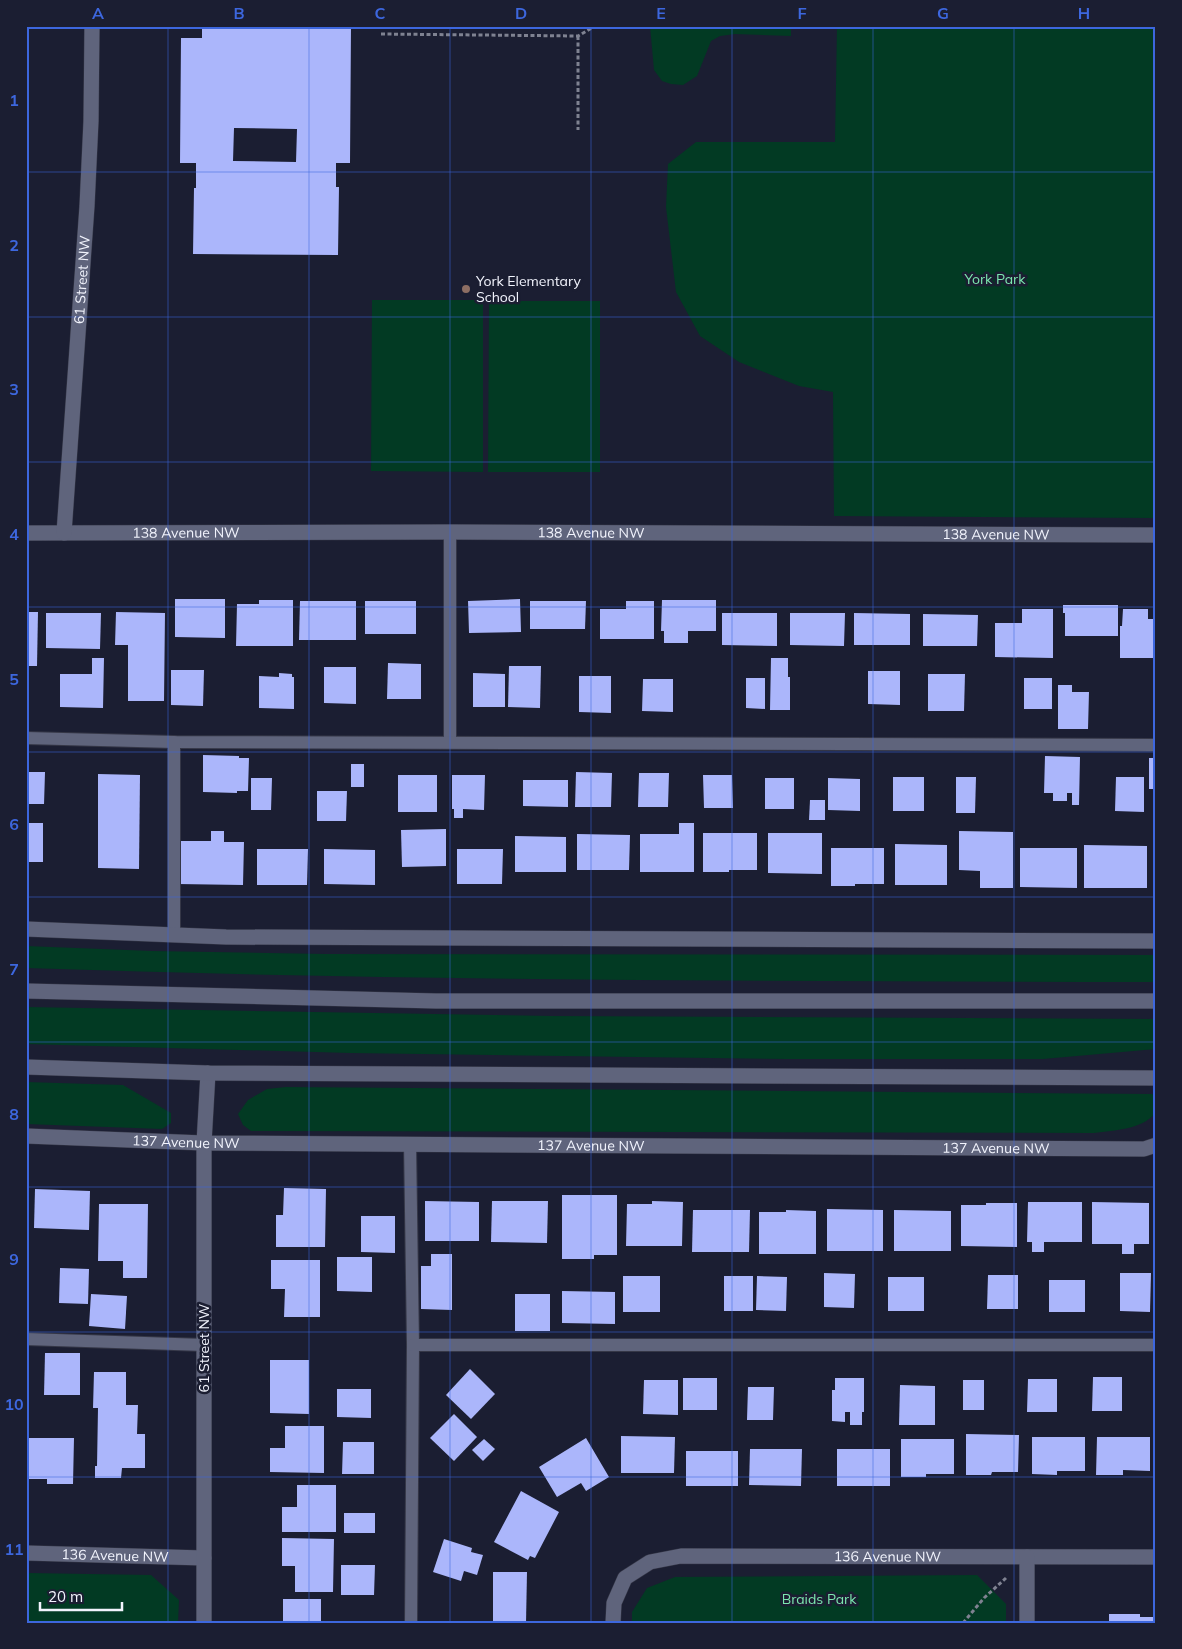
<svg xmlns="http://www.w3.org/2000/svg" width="1182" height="1649" font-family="Mulish,sans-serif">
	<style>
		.green { fill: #023a23 }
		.building { fill: #abb6fb; fill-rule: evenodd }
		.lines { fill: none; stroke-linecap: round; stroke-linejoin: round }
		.lane-casing { stroke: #353747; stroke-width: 14 }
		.street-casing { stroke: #353747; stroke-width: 16 }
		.secondary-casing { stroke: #353747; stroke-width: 16 }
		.path { stroke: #7f8291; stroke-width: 3; stroke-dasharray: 4 2.5; stroke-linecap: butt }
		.lane { stroke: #5f647c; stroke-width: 12 }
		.street { stroke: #5f647c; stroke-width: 15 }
		.secondary { stroke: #5f647c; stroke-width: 15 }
		.grid { fill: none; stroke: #3d67de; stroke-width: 1; stroke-opacity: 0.55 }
		.education-dot { fill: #8d6e63; stroke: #1b1e32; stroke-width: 2 }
		.labels { text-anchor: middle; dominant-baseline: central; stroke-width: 5; stroke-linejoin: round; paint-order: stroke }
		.park-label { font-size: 14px; fill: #7ce7af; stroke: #1b1e32 }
		.street-label { font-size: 14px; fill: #f2f4fd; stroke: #1b1e32 }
		.poi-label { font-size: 14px; fill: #f2f4fd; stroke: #1b1e32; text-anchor: start }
		.neatline { fill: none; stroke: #3d67de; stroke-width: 2 }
		.grid-label { font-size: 16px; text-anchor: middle; font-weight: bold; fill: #3d67de }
	</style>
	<rect width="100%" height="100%" fill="#1b1e32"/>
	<g class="green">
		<path d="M650,26h141v10l-56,-2 -15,2 -9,5 -14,35 -14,9 -12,-1 -9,-3 -8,-11z"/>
		<path d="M837,26h319v492l-322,-2 -1,-124 -34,-6 -60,-24 -39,-26 -24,-44 -10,-85 2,-43 28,-22h139z"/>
		<path d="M372,300h111v172l-112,-1z"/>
		<path d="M489,301h111v171h-112z"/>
		<path d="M26,946l126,5 174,3 830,1v27c-377,-1 -753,-1 -1130,-14z"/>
		<path d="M26,1007l526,9 604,3v30l-113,10h-255l-438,-6 -324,-9z"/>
		<path d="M26,1082l97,3 48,28v10l-9,6 -136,-5z"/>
		<path d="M286,1087l866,7 4,2v17c-16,17 -40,17 -62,20l-843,-2 -8,-6 -5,-11 10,-14 19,-11z"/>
		<path d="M26,1573l125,2 28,25 -1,23h-152z"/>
		<path d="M977,1575l29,29v19h-374v-11l15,-24 28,-11z"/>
	</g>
	<g class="building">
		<path d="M202,26h149l-1,137h-14v24h3l-1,68 -145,-1 1,-66h2v-25h-16l1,-125h21zM234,128l63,1 -1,33 -63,-1z"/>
		<path d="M175,599h50v39l-50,-1z"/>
		<path d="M520,599l1,33 -52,1 -1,-32z"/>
		<path d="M259,600h34v46h-57l1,-42h22z"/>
		<path d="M662,600h54v31h-28v12h-24v-12h-3z"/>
		<path d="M300,601h56v39h-57z"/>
		<rect x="365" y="601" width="51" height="33"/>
		<path d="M530,601h56l-1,28h-55z"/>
		<path d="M626,601h28v38h-54v-30h26z"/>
		<path d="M1063,605h55v31h-53v-23h-2z"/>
		<path d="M1022,609h31v49l-58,-1v-34h27z"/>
		<path d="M1123,609h25v10h8v39h-36v-32h2z"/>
		<path d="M26,612h12l-1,54h-11z"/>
		<path d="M116,612l49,1 -1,88h-36v-56h-13z"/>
		<path d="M46,613h55l-1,36 -54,-1z"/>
		<path d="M722,613h55v33l-55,-1z"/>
		<path d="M790,613h55l-1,33 -54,-1z"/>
		<path d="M854,613l56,1v31h-56z"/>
		<path d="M923,614l55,1 -1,31h-54z"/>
		<path d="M92,658h12l-1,50 -43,-1v-33h32z"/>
		<path d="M771,658h17v19h2v33h-20z"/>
		<path d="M388,663l33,1v35h-34z"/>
		<path d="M509,666h32l-1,42 -32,-1z"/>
		<path d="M324,667h32v37l-32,-1z"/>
		<path d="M171,670h33l-1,36 -32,-1z"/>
		<path d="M868,671h32v34l-32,-1z"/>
		<path d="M279,673l13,1v3h2v32l-35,-1v-32l20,1z"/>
		<path d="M473,673l32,1v33h-32z"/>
		<path d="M928,674h37l-1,37h-36z"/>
		<path d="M579,676h32v37l-32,-1z"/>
		<path d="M746,678h19v31l-19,-1z"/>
		<rect x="1024" y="678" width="28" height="31"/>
		<path d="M643,679h30v33l-31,-1z"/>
		<path d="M1058,685h14v7h17l-1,37h-30z"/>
		<rect x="1153" y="697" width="3" height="30"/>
		<path d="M203,755l36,1v2h10l-1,33h-11v2l-34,-1z"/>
		<path d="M1045,756l35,1 -1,48h-7v-12h-5v8h-14v-8h-9z"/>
		<rect x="1149" y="758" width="7" height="31"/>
		<rect x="351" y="764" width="13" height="23"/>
		<path d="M26,772h19l-1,32h-18z"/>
		<path d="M576,772l36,1 -1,34h-36z"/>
		<path d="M639,773h30l-1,34h-30z"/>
		<path d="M98,774l42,1 -1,94 -41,-1z"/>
		<rect x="398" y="775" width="39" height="37"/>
		<path d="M452,775h33l-1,35 -21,-1v9h-9v-9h-2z"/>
		<path d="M703,775h29l1,33h-29z"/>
		<rect x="893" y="777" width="31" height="34"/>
		<path d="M956,777h20l-1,36h-19z"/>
		<path d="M1116,777h28v35l-29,-1z"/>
		<path d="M251,778h21l-1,32h-20z"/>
		<rect x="765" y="778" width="29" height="31"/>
		<path d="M828,778l32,1v32l-32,-1z"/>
		<path d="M523,780h45v27l-45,-1z"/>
		<path d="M317,791h30l-1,30h-29z"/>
		<path d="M810,800h15v20h-16z"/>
		<rect x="26" y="823" width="17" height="39"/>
		<path d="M679,823h15v49h-54v-38h39z"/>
		<path d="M446,829v37l-44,1 -1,-37z"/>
		<path d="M211,831h13v11h20l-1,43 -66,-1 1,-43h33z"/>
		<path d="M959,831l54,1v56h-33v-17l-21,-1z"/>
		<path d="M703,833h54v37h-28v2h-26z"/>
		<path d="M768,833h54v41l-54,-1z"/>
		<path d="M577,834l53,1 -1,35h-52z"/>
		<path d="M515,836l51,1v35h-51z"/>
		<path d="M895,844l52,1v40h-52z"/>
		<path d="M1084,845l63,1v42h-63z"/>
		<path d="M831,848h53v36h-29v2h-24z"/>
		<path d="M1020,848h57v40l-57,-1z"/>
		<path d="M257,849h51l-1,36h-50z"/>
		<path d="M324,849l51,1v35l-51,-1z"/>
		<path d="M457,849h46l-1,35h-45z"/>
		<path d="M284,1188l42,1 -1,58h-49v-32h7z"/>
		<path d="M35,1189l55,2 -1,39 -55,-2z"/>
		<path d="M562,1195h55v60h-23v4h-32z"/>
		<path d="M425,1201l54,1v39h-54z"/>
		<path d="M492,1201h56l-1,42 -56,-1z"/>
		<path d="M652,1201l31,1 -1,44h-56l1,-42h25z"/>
		<path d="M1028,1202h54v40h-38v10h-12v-10h-5z"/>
		<path d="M1092,1202l57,1v41h-15v10h-12v-10h-30z"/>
		<path d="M986,1203h31v44l-56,-1v-41h25z"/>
		<path d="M99,1204h49l-1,74h-24v-17h-25z"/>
		<path d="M827,1209l56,1v41h-56z"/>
		<path d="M693,1210h57l-1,42h-57z"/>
		<path d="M786,1210l30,1v43h-57v-42h27z"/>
		<path d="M894,1210l57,1v40h-57z"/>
		<path d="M361,1216h34v37l-34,-1z"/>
		<path d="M431,1254h21v56l-31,-1v-43h10z"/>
		<path d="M337,1257h35v35l-35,-1z"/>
		<path d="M271,1260h49v57h-36l1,-28h-14z"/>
		<path d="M60,1268l29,1 -1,35 -29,-1z"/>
		<path d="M824,1273l31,1 -1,34 -30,-1z"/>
		<path d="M1120,1273h31l-1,39 -30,-1z"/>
		<path d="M988,1275h30v34h-31z"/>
		<rect x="623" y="1276" width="37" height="36"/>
		<rect x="724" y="1276" width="29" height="35"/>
		<path d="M757,1276l30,1 -1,34 -30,-1z"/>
		<rect x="888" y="1277" width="36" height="34"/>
		<rect x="1049" y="1280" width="36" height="32"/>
		<path d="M562,1291l53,1v32l-53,-1z"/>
		<path d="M91,1294l36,2 -2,33 -36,-3z"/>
		<rect x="515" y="1294" width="35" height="37"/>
		<path d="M45,1353h35v42h-36z"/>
		<path d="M270,1360h39v54l-39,-1z"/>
		<path d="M470,1369l25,25 -24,25 -25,-24z"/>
		<path d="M94,1372h32v33h12l-1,29h8v34h-23l-1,10h-26v-12h2l1,-58h-5z"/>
		<path d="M1093,1377h29v34h-30z"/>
		<rect x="683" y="1378" width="34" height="32"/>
		<path d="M835,1378h29v34h-2v13h-12v-13h-5v10l-13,-1v-31h3z"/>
		<path d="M1028,1379h29v33h-30z"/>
		<path d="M644,1380h34v35l-35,-1z"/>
		<rect x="963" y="1380" width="21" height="30"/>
		<path d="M900,1385l35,1v39h-36z"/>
		<path d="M748,1387h26l-1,33h-26z"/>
		<path d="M337,1389h34v29l-34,-1z"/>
		<path d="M454,1414l23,23 -23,24 -24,-23z"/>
		<path d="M285,1426h39v47l-54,-1v-24h15z"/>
		<path d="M966,1434l53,1 -1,37h-26l-1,3h-25z"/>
		<path d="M621,1436l54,1 -1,36h-53z"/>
		<path d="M1032,1437h53v34h-28v4l-25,-1z"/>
		<path d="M1097,1437h53v34l-27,-1v5h-27z"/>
		<path d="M26,1438h48l-1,46h-26v-5h-21z"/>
		<path d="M586,1438l23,39 -23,14 -5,-8 -24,14 -18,-30z"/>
		<path d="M484,1439l11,10 -12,12 -11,-11z"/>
		<path d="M901,1439h53v35h-28v3h-25z"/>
		<path d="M343,1442h31v32h-32z"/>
		<path d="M750,1449h52l-1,37 -52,-1z"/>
		<rect x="837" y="1449" width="53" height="37"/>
		<rect x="686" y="1451" width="52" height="35"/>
		<path d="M297,1485h39v47h-54v-25h15z"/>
		<path d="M521,1491l38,21 -24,46 -5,-2 -2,4 -34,-18z"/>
		<rect x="344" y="1513" width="31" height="20"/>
		<path d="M282,1538l52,1 -1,53h-38v-26h-13z"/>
		<path d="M444,1539l28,9 -1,4 12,3 -6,20 -13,-4 -3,10 -28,-9z"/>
		<path d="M341,1565h34l-1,30h-33z"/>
		<path d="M493,1572h34l-1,51h-33z"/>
		<rect x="283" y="1599" width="38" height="24"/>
		<path d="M1109,1614h31v3h16v6h-47z"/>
	</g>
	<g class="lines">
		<g class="lane-casing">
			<g id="lane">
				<path d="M450,532v210"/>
				<path d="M26,738l148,4 982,3"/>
				<path d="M174,935v-193"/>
				<path d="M410,1144l3,201 -2,278"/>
				<path d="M26,1339l178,6"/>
				<path d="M413,1345h743"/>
			</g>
		</g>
		<g class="street-casing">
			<g id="street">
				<path id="s1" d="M26,533l424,-1 706,3"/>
				<path id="s2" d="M64,533l23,-327 4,-85 1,-95"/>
				<path d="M26,929l200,8 930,4"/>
				<path id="s3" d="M26,1136l178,7 940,6 12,-4"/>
				<path id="s4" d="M26,1553l178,5"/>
				<path d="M204,1623v-480l4,-70"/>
				<path id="s5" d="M613,1623l1,-20 11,-25 25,-16 31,-6 475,1"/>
				<path d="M1027,1623v-66"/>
			</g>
		</g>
		<g class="secondary-casing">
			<g id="secondary">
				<path d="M26,991l410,10h720"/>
				<path d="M26,1067l182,6 948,5"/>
			</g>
		</g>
		<g class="path">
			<path d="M381,34l197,2 17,-10"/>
			<path d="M578,36v94"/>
			<path d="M963,1623l21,-25 22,-20"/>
		</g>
		<use href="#lane" class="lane"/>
		<use href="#street" class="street"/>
		<use href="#secondary" class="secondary"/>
	</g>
	<path class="grid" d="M168,26v1597M309,26v1597M450,26v1597M591,26v1597M732,26v1597M873,26v1597M1014,26v1597M26,172h1130M26,317h1130M26,462h1130M26,607h1130M26,752h1130M26,897h1130M26,1042h1130M26,1187h1130M26,1332h1130M26,1477h1130"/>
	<circle class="education-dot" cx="466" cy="289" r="5"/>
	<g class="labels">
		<g class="park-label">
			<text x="995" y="279">York Park</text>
			<text x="819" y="1599">Braids Park</text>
		</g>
		<g class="street-label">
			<text stroke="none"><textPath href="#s2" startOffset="254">61 Street NW</textPath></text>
			<text stroke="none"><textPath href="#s1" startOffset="565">138 Avenue NW</textPath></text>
			<text stroke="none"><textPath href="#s1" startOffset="160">138 Avenue NW</textPath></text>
			<text stroke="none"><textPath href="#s1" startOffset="970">138 Avenue NW</textPath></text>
			<text stroke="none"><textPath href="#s3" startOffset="160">137 Avenue NW</textPath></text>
			<text stroke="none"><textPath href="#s3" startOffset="565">137 Avenue NW</textPath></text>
			<text stroke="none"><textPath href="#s3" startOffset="970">137 Avenue NW</textPath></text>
			<text transform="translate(204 1348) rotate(-90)">61 Street NW</text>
			<text stroke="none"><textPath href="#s4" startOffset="89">136 Avenue NW</textPath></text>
			<text stroke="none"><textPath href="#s5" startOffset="315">136 Avenue NW</textPath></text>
		</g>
		<g class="poi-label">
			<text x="476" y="281">York Elementary<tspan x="476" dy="16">School</tspan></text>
		</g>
	</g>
	<rect width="1182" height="1649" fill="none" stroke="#1b1e32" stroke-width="55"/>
	<path d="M40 1602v8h82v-8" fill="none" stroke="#f2f4fd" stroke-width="2.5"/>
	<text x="48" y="1602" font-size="15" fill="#f2f4fd" stroke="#1b1e32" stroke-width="4" paint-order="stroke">20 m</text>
	<rect x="28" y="28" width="1126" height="1594" class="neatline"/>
	<g class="grid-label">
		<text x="98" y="19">A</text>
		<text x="239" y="19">B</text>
		<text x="380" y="19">C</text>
		<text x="521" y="19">D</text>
		<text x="661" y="19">E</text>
		<text x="802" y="19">F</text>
		<text x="943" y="19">G</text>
		<text x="1084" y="19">H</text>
		<text x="14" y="106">1</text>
		<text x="14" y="251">2</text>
		<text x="14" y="395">3</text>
		<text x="14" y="540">4</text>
		<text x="14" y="685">5</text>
		<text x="14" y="830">6</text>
		<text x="14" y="975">7</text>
		<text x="14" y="1120">8</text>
		<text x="14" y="1265">9</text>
		<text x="14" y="1410">10</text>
		<text x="14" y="1555">11</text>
	</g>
</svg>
